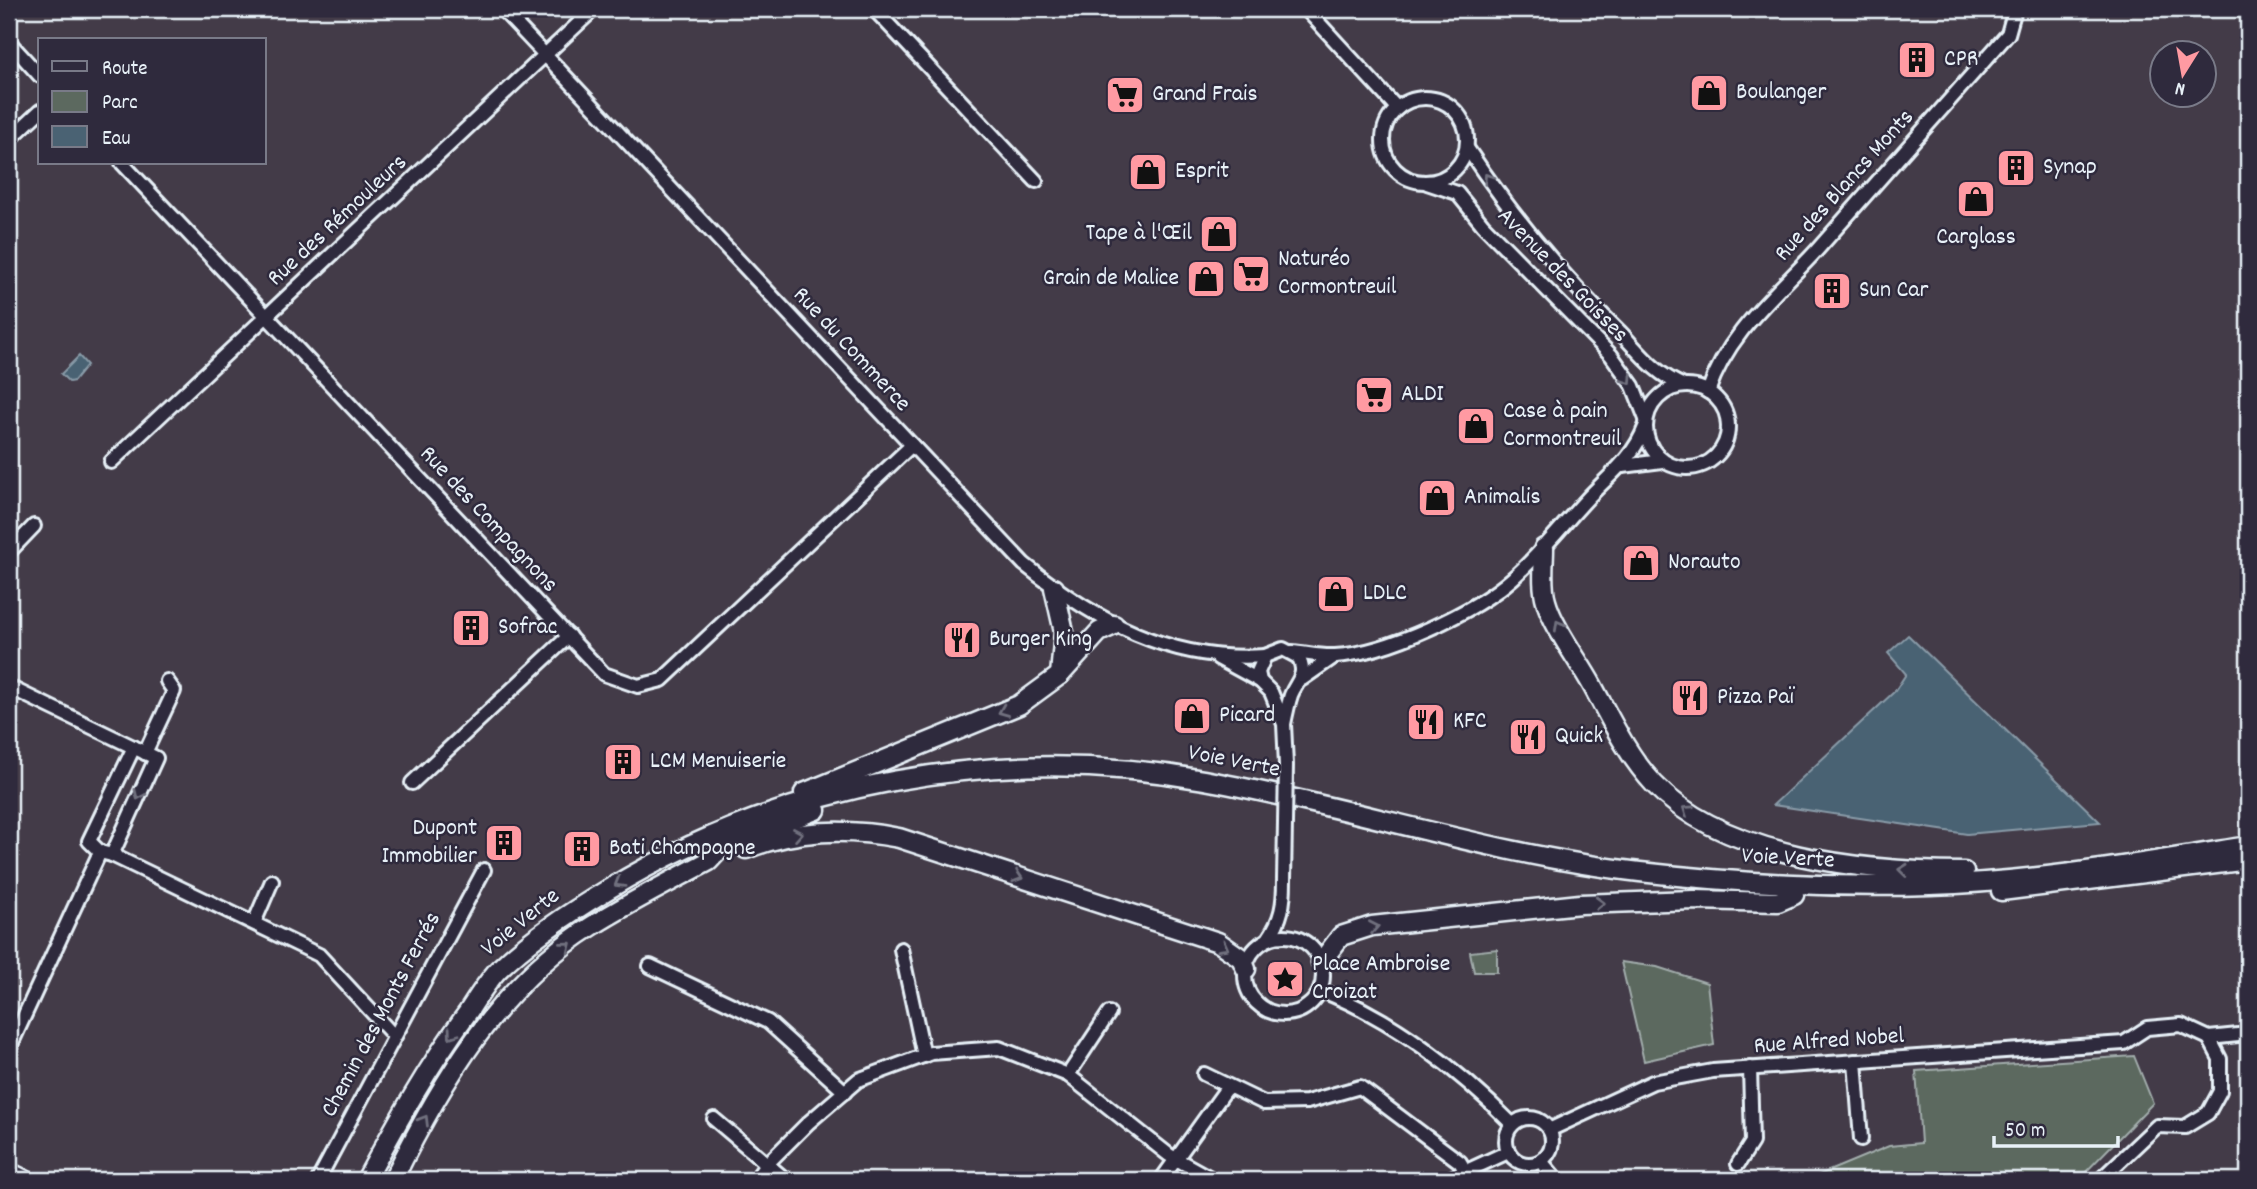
<svg xmlns="http://www.w3.org/2000/svg" width="2257" height="1189" font-family="Dekko,sans-serif">
	<style>
		.green { fill: #5c695f; stroke: #a2adac; stroke-width: 2 }
		.water { fill: #4a6273; stroke: #899ba8; stroke-width: 2 }
		.lines { fill: none; stroke-linecap: round; stroke-linejoin: round }
		.street-casing { stroke: #e8f1f8; stroke-width: 18 }
		.secondary-casing { stroke: #e8f1f8; stroke-width: 23 }
		.street { stroke: #2f2a3d; stroke-width: 12 }
		.secondary { stroke: #2f2a3d; stroke-width: 18 }
		.street-bridge-casing { stroke: #e8f1f8; stroke-width: 18; stroke-linecap: butt }
		.street-bridge { stroke: #2f2a3d; stroke-width: 12 }
		.oneway { stroke: #70707e }
		.labels { text-anchor: middle; dominant-baseline: central; stroke-width: 5; stroke-linejoin: round; paint-order: stroke }
		.poi-label { font-size: 24px; fill: #e8f1f8; stroke: #2f2a3d; text-anchor: start }
		.street-label { font-size: 24px; fill: #e8f1f8; stroke: #2f2a3d }
	</style>
	<rect width="100%" height="100%" fill="#433b48"/>
	<filter id="ink" filterUnits="userSpaceOnUse"><feTurbulence type="fractalNoise" baseFrequency=".0143" numOctaves="2"/><feDisplacementMap in="SourceGraphic" scale="14" xChannelSelector="R" yChannelSelector="G"/><feConvolveMatrix kernelMatrix="1 2 1 2 8 2 1 2 1" color-interpolation-filters="sRGB"/></filter>
	<g filter="url(#ink)">
		<g class="green">
			<path d="M1497,949v23h-23l-4,-20z"/>
			<path d="M1621,962l36,5 50,16 7,62 -70,16z"/>
			<path d="M2134,1056l19,47 -75,77h-271l82,-34 32,-3 -5,-72z"/>
		</g>
		<g class="water">
			<path d="M79,356l8,9 -13,16 -5,1 -8,-8z"/>
			<path d="M1908,635l192,187 -133,12 -194,-29 122,-114 11,-17 -18,-21z"/>
		</g>
		<g class="lines">
			<g class="street-casing">
				<g id="street">
					<path d="M502,9l522,555c71,57 148,99 241,92"/>
					<path d="M874,9l162,172"/>
					<path d="M1306,9l91,99"/>
					<path d="M9,42l31,34"/>
					<circle cx="1425" cy="140" r="42"/>
					<path d="M9,140l31,-29"/>
					<path d="M1467,148c46,69 93,126 153,184 21,22 35,42 64,54"/>
					<path d="M122,163l482,511 34,12 24,-6 250,-235"/>
					<path d="M1427,183l30,10 26,32 128,130 22,31 13,33"/>
					<circle cx="1687" cy="427" r="41"/>
					<path d="M1708,392c20,-60 68,-97 109,-142 63,-72 127,-144 191,-216l7,-25"/>
					<path d="M111,462l483,-453"/>
					<path d="M1623,466l39,-5"/>
					<path d="M9,552l25,-26"/>
					<path d="M1292,652c14,1 29,5 43,4 52,-3 140,-44 178,-78 27,-24 49,-52 73,-78 22,-24 47,-41 59,-73"/>
					<path d="M1218,658l42,23"/>
					<path d="M1302,679l33,-23"/>
					<path d="M9,687l147,71 -44,97"/>
					<path d="M1284,724c2,-10 4,-20 7,-29 6,-15 17,-20 7,-38l-15,-8 -18,7 -7,16 2,9 11,11 13,32 2,41"/>
					<path d="M145,753l29,-62 -7,-10"/>
					<path d="M412,783l157,-147"/>
					<path d="M100,852l12,3 207,100 75,81"/>
					<path d="M100,852l-11,-11 45,-94"/>
					<path d="M254,923l18,-42"/>
					<circle cx="1284" cy="975" r="39"/>
					<path d="M1268,939c14,-20 16,-35 16,-59"/>
					<path d="M901,949l23,107"/>
					<path d="M650,966l118,56 77,70"/>
					<path d="M1320,990c72,28 139,80 192,134"/>
					<path d="M9,1049l91,-197"/>
					<path d="M1855,1061l6,78"/>
					<path d="M1204,1074l60,29 43,-1 53,-15 100,75 6,10"/>
					<path d="M1068,1075l41,-62"/>
					<circle cx="1529" cy="1141" r="23"/>
					<path d="M714,1119l72,61"/>
					<path d="M1549,1130l104,-48 60,-11 411,-28 23,-15 34,-3 28,13 39,-4"/>
					<path d="M1541,1161l16,19"/>
					<path d="M1738,1164l14,-22 -2,-74"/>
					<path d="M318,1180l166,-310"/>
					<path d="M755,1180l11,-15 42,-42 50,-43 73,-27 68,-5 69,27 101,80 45,25"/>
					<path d="M1161,1180l66,-92"/>
					<path d="M1447,1180l61,-28"/>
					<path d="M2100,1180l57,-54 28,1 23,-14 12,-22v-32l-11,-21"/>
				</g>
			</g>
			<g class="secondary-casing">
				<g id="secondary">
					<path d="M1544,548c0,17 -3,37 2,53 7,26 33,60 46,84 19,35 35,70 62,99 70,74 214,88 310,88"/>
					<path d="M1054,588l10,44 -4,43"/>
					<path d="M804,793l215,-88 41,-30 39,-43 15,-7"/>
					<path d="M746,849c51,-20 100,-21 153,-11l319,104 23,16 5,11"/>
					<path d="M2001,891l247,-31"/>
					<path d="M1321,962l20,-26 31,-10 208,-22 114,-4 84,2 16,-7"/>
					<path d="M9,1172l16,8"/>
					<path d="M366,1180c31,-58 63,-115 102,-168 9,-14 19,-30 30,-42 31,-31 71,-57 109,-80 178,-108 391,-147 597,-110 146,26 288,75 436,92 96,11 193,16 290,13 106,-3 213,-22 318,-39"/>
					<path d="M393,1180c47,-96 106,-196 199,-254 38,-24 78,-44 117,-65l13,-14 94,-37"/>
				</g>
			</g>
			<use href="#street" class="street"/>
			<use href="#secondary" class="secondary"/>
			<g class="street-bridge-casing">
				<path id="street-bridge" d="M1284,880l2,-115"/>
			</g>
			<use href="#street-bridge" class="street-bridge"/>
		</g>
		<defs><path id="oneway-chevron" d="M-2-3.5L2.5 0L-2 3.5" fill="none" stroke-width="1.6" stroke-linecap="round" stroke-linejoin="round" transform="scale(1.75)"/></defs>
		<g class="oneway">
			<use href="#oneway-chevron" transform="translate(1488 178) rotate(-124)"/>
			<use href="#oneway-chevron" transform="translate(1628 380) rotate(56)"/>
			<use href="#oneway-chevron" transform="translate(1559 625) rotate(-119)"/>
			<use href="#oneway-chevron" transform="translate(1003 711) rotate(158)"/>
			<use href="#oneway-chevron" transform="translate(139 795) rotate(114)"/>
			<use href="#oneway-chevron" transform="translate(1687 810) rotate(-146)"/>
			<use href="#oneway-chevron" transform="translate(798 834) rotate(-10)"/>
			<use href="#oneway-chevron" transform="translate(1903 870) rotate(-174)"/>
			<use href="#oneway-chevron" transform="translate(1018 877) rotate(18)"/>
			<use href="#oneway-chevron" transform="translate(619 883) rotate(149)"/>
			<use href="#oneway-chevron" transform="translate(1600 903) rotate(-2)"/>
			<use href="#oneway-chevron" transform="translate(1374 927) rotate(-11)"/>
			<use href="#oneway-chevron" transform="translate(567 946) rotate(-39)"/>
			<use href="#oneway-chevron" transform="translate(1224 947) rotate(29)"/>
			<use href="#oneway-chevron" transform="translate(452 1034) rotate(126)"/>
			<use href="#oneway-chevron" transform="translate(424 1120) rotate(-59)"/>
		</g>
	</g>
	<defs>
		<g id="building-square" transform="scale(2.0125)"><rect x="-9" y="-9" width="18" height="18" rx="4" fill="#ff9aa2" stroke="#2f2a3d"/><path d="M-4-6H4V6H1V3H-1V6H-4ZM-2.5-4.3h1.7v1.8h-1.7ZM.8-4.3h1.7v1.8H.8ZM-2.5-1h1.7V.8h-1.7ZM.8-1h1.7V.8H.8Z" fill="#111"/></g>
		<g id="shop-square" transform="scale(2.0125)"><rect x="-9" y="-9" width="18" height="18" rx="4" fill="#ff9aa2" stroke="#2f2a3d"/><path d="M-5-2.5h2.3a2.7 3.5 0 0 1 5.4 0H5L5.5 6h-11ZM-1.5-2.5h3a1.5 2.3 0 0 0-3 0Z" fill="#111"/></g>
		<g id="supermarket-square" transform="scale(2.0125)"><rect x="-9" y="-9" width="18" height="18" rx="4" fill="#ff9aa2" stroke="#2f2a3d"/><path d="M-6-5.5h2.5l.6 2H6L4.5 2H-2.5L-4.4-4H-6ZM-1.5 3.2a1.3 1.3 0 1 0 .1 0ZM3 3.2a1.3 1.3 0 1 0 .1 0Z" fill="#111"/></g>
		<g id="restaurant-square" transform="scale(2.0125)"><rect x="-9" y="-9" width="18" height="18" rx="4" fill="#ff9aa2" stroke="#2f2a3d"/><path d="M-5-6h1v4h1v-4h1v4h1v-4h1v5L-1.5 .5V6h-2V.5L-5-1ZM5-6V6H3V1.5H1.5Q1.5-4 5-6Z" fill="#111"/></g>
		<g id="sight-square" transform="scale(2.0125)"><rect x="-9" y="-9" width="18" height="18" rx="4" fill="#ff9aa2" stroke="#2f2a3d"/><path d="M0-6L1.8-2.2L6-1.7L2.9 1.2L3.7 5.4L0 3.3L-3.7 5.4L-2.9 1.2L-6-1.7L-1.8-2.2Z" fill="#111"/></g>
	</defs>
	<g fill-rule="evenodd">
		<use href="#building-square" x="1917" y="60"/>
		<use href="#shop-square" x="1709" y="93"/>
		<use href="#supermarket-square" x="1125" y="95"/>
		<use href="#building-square" x="2016" y="168"/>
		<use href="#shop-square" x="1148" y="172"/>
		<use href="#shop-square" x="1976" y="199"/>
		<use href="#shop-square" x="1219" y="234"/>
		<use href="#supermarket-square" x="1251" y="274"/>
		<use href="#shop-square" x="1206" y="279"/>
		<use href="#building-square" x="1832" y="291"/>
		<use href="#supermarket-square" x="1374" y="395"/>
		<use href="#shop-square" x="1476" y="426"/>
		<use href="#shop-square" x="1437" y="498"/>
		<use href="#shop-square" x="1641" y="563"/>
		<use href="#shop-square" x="1336" y="594"/>
		<use href="#building-square" x="471" y="628"/>
		<use href="#restaurant-square" x="962" y="640"/>
		<use href="#restaurant-square" x="1690" y="698"/>
		<use href="#shop-square" x="1192" y="716"/>
		<use href="#restaurant-square" x="1426" y="722"/>
		<use href="#restaurant-square" x="1528" y="737"/>
		<use href="#building-square" x="623" y="762"/>
		<use href="#building-square" x="504" y="843"/>
		<use href="#building-square" x="582" y="849"/>
		<use href="#sight-square" x="1285" y="979"/>
	</g>
	<g class="labels">
		<g class="poi-label">
			<text x="1944" y="60">CPR</text>
			<text x="1736" y="93">Boulanger</text>
			<text x="1152" y="95">Grand Frais</text>
			<text x="2043" y="168">Synap</text>
			<text x="1175" y="172">Esprit</text>
			<text x="1192" y="234" text-anchor="end">Tape à l'Œil</text>
			<text x="1976" y="238" text-anchor="middle">Carglass</text>
			<text x="1278" y="260">Naturéo<tspan x="1278" dy="28">Cormontreuil</tspan></text>
			<text x="1179" y="279" text-anchor="end">Grain de Malice</text>
			<text x="1859" y="291">Sun Car</text>
			<text x="1401" y="395">ALDI</text>
			<text x="1503" y="412">Case à pain<tspan x="1503" dy="28">Cormontreuil</tspan></text>
			<text x="1464" y="498">Animalis</text>
			<text x="1668" y="563">Norauto</text>
			<text x="1363" y="594">LDLC</text>
			<text x="498" y="628">Sofrac</text>
			<text x="989" y="640">Burger King</text>
			<text x="1717" y="698">Pizza Paï</text>
			<text x="1219" y="716">Picard</text>
			<text x="1453" y="722">KFC</text>
			<text x="1555" y="737">Quick</text>
			<text x="650" y="762">LCM Menuiserie</text>
			<text x="477" y="829" text-anchor="end">Dupont<tspan x="477" dy="28">Immobilier</tspan></text>
			<text x="609" y="849">Bati Champagne</text>
			<text x="1312" y="965">Place Ambroise<tspan x="1312" dy="28">Croizat</tspan></text>
		</g>
		<g class="street-label">
			<text transform="translate(1845 186) rotate(-48)">Rue des Blancs Monts</text>
			<text transform="translate(338 221) rotate(-43)">Rue des Rémouleurs</text>
			<text transform="translate(1562 276) rotate(46)">Avenue des Goisses</text>
			<text transform="translate(851 350) rotate(47)">Rue du Commerce</text>
			<text transform="translate(488 520) rotate(47)">Rue des Compagnons</text>
			<text transform="translate(1234 762) rotate(11)">Voie Verte</text>
			<text transform="translate(1788 859) rotate(3)">Voie Verte</text>
			<text transform="translate(521 923) rotate(-39)">Voie Verte</text>
			<text transform="translate(382 1015) rotate(-62)">Chemin des Monts Ferrés</text>
			<text transform="translate(1829 1042) rotate(-4)">Rue Alfred Nobel</text>
		</g>
	</g>
	<rect width="2257" height="1189" fill="none" stroke="#2f2a3d" stroke-width="35"/>
	<rect x="18" y="18" width="2222" height="1154" fill="none" stroke="#e8f1f8" stroke-width="2.5" filter="url(#ink)"/>
	<rect x="38" y="38" width="228" height="126" fill="#2f2a3d" stroke="#797a88" stroke-width="2"/>
	<rect x="52" y="61" width="35" height="10" fill="#2f2a3d" stroke="#797a88" stroke-width="2"/>
	<text x="102" y="74" font-size="21" fill="#e8f1f8">Route</text>
	<rect x="52" y="91" width="35" height="21" fill="#5c695f" stroke="#797a88" stroke-width="2"/>
	<text x="102" y="108" font-size="21" fill="#e8f1f8">Parc</text>
	<rect x="52" y="126" width="35" height="21" fill="#4a6273" stroke="#797a88" stroke-width="2"/>
	<text x="102" y="144" font-size="21" fill="#e8f1f8">Eau</text>
	<g transform="translate(2183 74) rotate(191)"><circle r="33" fill="#2f2a3d" stroke="#797a88" stroke-width="2"/>
	<path d="M0-5L12 26L0 18L-12 26Z" fill="#ff9aa2"/>
	<text y="-10" font-size="19" font-weight="bold" text-anchor="middle" fill="#e8f1f8">N</text>
	</g>
	<path d="M1994 1136v10h124v-10" fill="none" stroke="#e8f1f8" stroke-width="3.5"/>
	<text x="2005" y="1136" font-size="21" fill="#e8f1f8" stroke="#2f2a3d" stroke-width="5" paint-order="stroke">50 m</text>
</svg>
